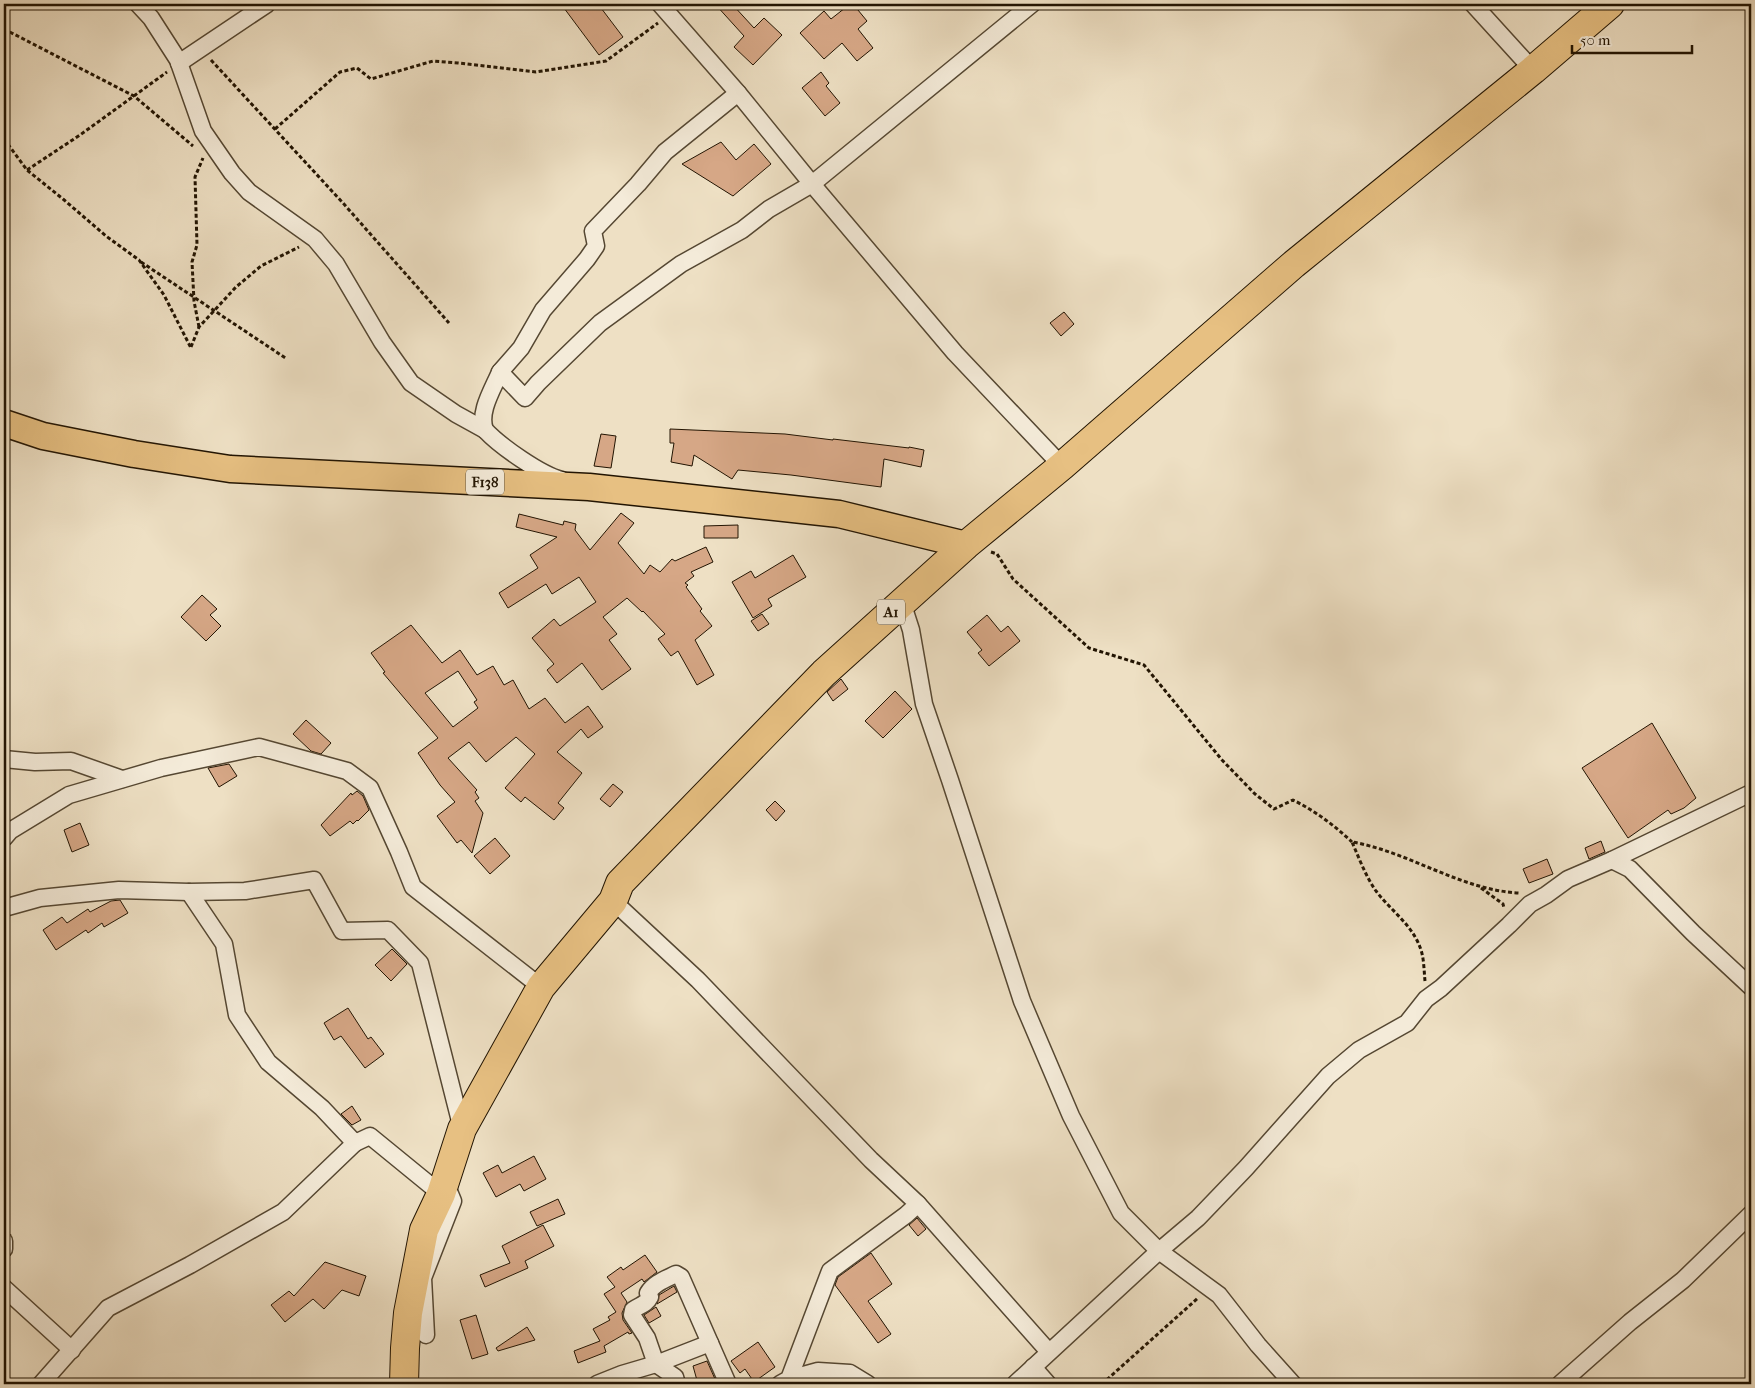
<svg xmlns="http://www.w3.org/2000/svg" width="1755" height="1388" font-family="'IM FELL French Canon',serif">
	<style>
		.building { fill: #d6a786; stroke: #221402; fill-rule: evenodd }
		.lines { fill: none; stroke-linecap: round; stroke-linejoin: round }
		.minor-casing { stroke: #554732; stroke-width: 19 }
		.primary-casing { stroke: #221402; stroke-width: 29 }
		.trunk-casing { stroke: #221402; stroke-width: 30 }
		.path { stroke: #221402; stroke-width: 3; stroke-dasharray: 4 2.5; stroke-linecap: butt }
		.minor { stroke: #f4ebd9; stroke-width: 16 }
		.primary { stroke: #e7c082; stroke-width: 26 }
		.trunk { stroke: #e7c082; stroke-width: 28 }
		.labels { text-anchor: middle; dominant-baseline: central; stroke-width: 4.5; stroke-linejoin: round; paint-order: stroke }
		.shield { fill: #f4ebd9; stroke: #615442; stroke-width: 1 }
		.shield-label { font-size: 15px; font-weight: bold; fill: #221402 }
	</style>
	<rect width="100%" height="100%" fill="#eee0c4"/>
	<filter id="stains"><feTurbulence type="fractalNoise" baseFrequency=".004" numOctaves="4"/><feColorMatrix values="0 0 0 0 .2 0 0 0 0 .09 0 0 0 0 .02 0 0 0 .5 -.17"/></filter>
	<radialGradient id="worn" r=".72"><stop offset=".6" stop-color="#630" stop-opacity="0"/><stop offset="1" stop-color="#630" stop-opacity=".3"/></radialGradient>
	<g class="building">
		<path d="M561,4h37l25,33 -24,18z"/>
		<path d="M715,4h17l22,24 10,-10 18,17 -29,30 -19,-18 10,-11z"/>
		<path d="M850,4h3l14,17 -9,8 15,19 -16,13 -15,-18 -18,16 -24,-26 24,-22 7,8z"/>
		<path d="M821,72l8,11 -3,3 14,17 -15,13 -23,-28z"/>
		<path d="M721,142l15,18 18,-16 17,20 -38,32 -51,-32z"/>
		<path d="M1064,312l10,12 -13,12 -11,-13z"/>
		<path d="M670,429l115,5 48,6v-1l76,9v-1l15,3 -3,17 -37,-8 -3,28 -90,-12 -53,-5 -6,9 -38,-24 -2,11 -21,-4 3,-19h-4z"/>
		<path d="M601,434l15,2 -5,32 -17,-2z"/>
		<path d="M621,513l13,10 -16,20 26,31 6,-9 10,7 12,-13 3,2 31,-14 7,15 -22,10 3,4 -9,7 3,2 -2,2 16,22 -2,2 12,15 -17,14 19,35 -17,10 -19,-34 -7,5 -13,-17 7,-5 -22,-23 -1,1 -15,-14 -24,19 14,17 -8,6 22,29 -29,21 -20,-27 -25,20 -10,-13 7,-6 -22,-26 22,-19 6,7 36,-24 -17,-25 -27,17 -6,-10 -38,24 -9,-15 39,-25 -8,-13 27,-18 -41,-10 3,-13 44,11 1,-4 12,3 -1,6 15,20z"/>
		<path d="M738,525v13h-34v-12z"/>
		<path d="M793,555l13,22 -38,22 4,7 -19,12 -21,-36 19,-11 4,7z"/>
		<path d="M202,595l15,14 -7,6 11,11 -15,15 -25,-24z"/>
		<path d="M762,614l7,10 -11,7 -7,-10z"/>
		<path d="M987,615l14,17 7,-6 12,15 -31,25 -11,-13 4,-3 -15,-18z"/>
		<path d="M411,625l31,38 18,-13 17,25 16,-9 11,19 9,-5 16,29 16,-11 20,25 23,-17 15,21 -15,11 -7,-9 -24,23 25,21 -24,30 6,5 -10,12 -29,-23 -4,5 -16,-14 30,-34 -19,-17 -30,25 -17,-20 -21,16 29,32 -2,2 4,6 -4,3 8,12 -11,40 -11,-13 -4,3 -20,-27 18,-14 -15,-17 -22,-32 20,-15 -55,-65 2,-1 -14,-19zM458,671l19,29 -3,2 4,6 -25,19 -28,-34z"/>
		<path d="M841,679l7,10 -15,12 -6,-9z"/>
		<path d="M895,691l17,18 -29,29 -18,-17z"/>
		<path d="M306,720l25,23 -10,11 -10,-3 -18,-17z"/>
		<path d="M1652,723l44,75 -12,10 -13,6 -3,-4 -40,28 -46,-70z"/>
		<path d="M229,764l8,12 -18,11 -11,-19z"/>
		<path d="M613,784l10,8 -13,15 -10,-8z"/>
		<path d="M357,791l6,5 6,14 -11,11 -1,-1 -4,4 -3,-3 -20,15 -9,-11 30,-32 1,2z"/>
		<path d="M775,801l10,10 -9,10 -10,-11z"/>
		<path d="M80,823l9,22 -17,7 -8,-22z"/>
		<path d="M495,838l15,18 -20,18 -16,-18z"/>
		<path d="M1601,841l4,11 -16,7 -4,-11z"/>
		<path d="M1547,859l6,15 -24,9 -6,-14z"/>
		<path d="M120,900l8,13 -24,14 -2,-4 -14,10 -2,-3 -30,20 -13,-20 19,-13 5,6 21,-14 2,3 21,-11z"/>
		<path d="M392,949l15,15 -16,17 -16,-16z"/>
		<path d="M348,1008l20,31 3,-2 13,17 -19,14 -24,-32 -7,4 -10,-17z"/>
		<path d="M352,1106l9,14 -9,5 -11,-11z"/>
		<path d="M534,1156l12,23 -22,12 -4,-7 -24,13 -13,-24 15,-8 4,8z"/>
		<path d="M558,1199l7,15 -28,12 -7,-14z"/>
		<path d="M917,1218l9,11 -8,7 -9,-11z"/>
		<path d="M543,1225l11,21 -29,15 3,7 -43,19 -5,-12 30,-12 -8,-17z"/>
		<path d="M871,1253l21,31 -24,17 23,33 -13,9 -43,-58 3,-8z"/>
		<path d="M645,1255l12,17 -13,10 -2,-3 -21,14 6,9 -5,11 1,7 9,13 -3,1 -1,-2 -24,14 2,6 -28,11 -4,-12 26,-10 -7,-12 17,-9 -2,-3 8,-5 -12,-18 11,-7 -8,-10 14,-10 2,3z"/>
		<path d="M325,1262l41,14 -7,20 -17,-6 -18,19 -11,-10 -28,23 -14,-17 18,-14 5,5z"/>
		<path d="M674,1286l3,6 -20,12 2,-9z"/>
		<path d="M656,1307l5,9 -12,7 -5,-8z"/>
		<path d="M476,1315l12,39 -16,5 -12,-39z"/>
		<path d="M527,1327l8,13 -37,11 -2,-3z"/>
		<path d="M758,1342l17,25 -21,15 -9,-13 -5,4 -9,-12z"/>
		<path d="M707,1361l8,18 -17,5 -5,-18z"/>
	</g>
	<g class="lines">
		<g class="minor-casing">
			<g id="minor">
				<path d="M138,4l13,14 27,42 25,71 29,42 17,19 66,47 21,25 46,78 29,41 45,31 29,16"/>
				<path d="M660,4l78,89 74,91 143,169 107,113"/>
				<path d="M1473,4l60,66"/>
				<path d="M179,63l88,-59"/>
				<path d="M500,372l21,-24 22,-38 44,-51 9,-13 -3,-15 45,-47 27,-32 73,-59"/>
				<path d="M562,480c-21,-5 -62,-34 -77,-50 -7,-18 8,-41 15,-58l25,26 13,-15 62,-60 81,-59 61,-34 27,-21 43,-25 220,-180"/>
				<path d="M902,602l9,28 13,74 26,76 72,221 49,115 50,97 38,38 60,44 39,50 35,39"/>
				<path d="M4,759l31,3 36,-1 51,18"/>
				<path d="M4,838l6,-7 59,-36 92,-27 98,-21 88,24 23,17 29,64 14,35 128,100"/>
				<path d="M1612,860l18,9 63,64 58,54"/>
				<path d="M189,892l35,52 13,71 31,47 54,46 33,35 15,-7 71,58 3,-15 9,22 -30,77 3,57"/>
				<path d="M613,901l85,79 173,180 47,44 -12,11 -76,56 -41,108 -9,5"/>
				<path d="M4,908l36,-10 79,-8 70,2 56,-1 69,-11 28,51 46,-1 32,33 42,166"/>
				<path d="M918,1204l131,148"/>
				<path d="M4,1241v8"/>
				<path d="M4,1288l68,62"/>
				<path d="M1033,1367l15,17"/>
				<path d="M789,1379l29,-8 32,2 18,11"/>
				<path d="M41,1384l67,-76 82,-43 93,-53 72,-69"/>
				<path d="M597,1384l25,-10 34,-10 54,-21"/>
				<path d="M677,1384l-2,-7 -19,-13 -9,-26 -15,-23 1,-5c7,-5 13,-5 17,-13l-2,-4c6,-10 18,-14 28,-19l5,3 47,107"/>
				<path d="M1015,1384l144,-133 39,-33 48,-50 82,-92 31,-26 48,-27 19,-24 15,-11 68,-63 21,-21 16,-9 22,-16 44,-19 139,-67"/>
				<path d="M1560,1384l70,-62 53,-42 68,-66"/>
			</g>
		</g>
		<g class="primary-casing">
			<path id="primary" d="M4,423l39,13 91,18 96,15 359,18 250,27 127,31"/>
		</g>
		<g class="trunk-casing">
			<path id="trunk" d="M404,1384l1,-36 3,-35 16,-83 17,-36 21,-65 79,-142 72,-86 7,-18 204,-210 142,-128 96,-79 232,-202 239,-194 77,-66"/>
		</g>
		<g class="path">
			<path d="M4,29l130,67 59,50"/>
			<path d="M211,60l132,143 106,120"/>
			<path d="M275,129l65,-57 17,-4 14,11 62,-18 25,2 78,9 70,-11 52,-38"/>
			<path d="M4,139l23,31 36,29 43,37 33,24 25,35 27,53"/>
			<path d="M27,170l53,-35 87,-63"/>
			<path d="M141,262l146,97"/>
			<path d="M199,327l-5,-26 -2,-39 5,-17 -2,-68 8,-19"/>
			<path d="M191,347l8,-20 37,-40 25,-21 38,-19"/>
			<path d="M991,552l6,2 16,25 76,69 55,17 78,95 33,34 19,15 19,-9c22,11 41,25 59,42"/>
			<path d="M1481,888l22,16 1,4"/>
			<path d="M1425,981c-1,-10 -1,-22 -4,-31 -8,-25 -30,-39 -45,-59 -10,-14 -17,-33 -24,-49 58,10 108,48 167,51"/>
			<path d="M1102,1384l96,-86"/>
		</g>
		<use href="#minor" class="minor"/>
		<use href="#primary" class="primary"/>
		<use href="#trunk" class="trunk"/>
	</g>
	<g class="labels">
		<g class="shield">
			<rect x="466" y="469.5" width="38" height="25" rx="4"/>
			<rect x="877" y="599.5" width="28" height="25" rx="4"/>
		</g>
		<g class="shield-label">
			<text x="485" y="482">F138</text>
			<text x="891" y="612">A1</text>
		</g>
	</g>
	<rect width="1755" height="1388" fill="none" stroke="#eee0c4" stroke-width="20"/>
	<rect x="5" y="5" width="1745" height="1378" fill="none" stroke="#221402" stroke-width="2.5"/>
	<rect x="10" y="10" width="1735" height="1368" fill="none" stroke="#221402"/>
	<path d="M1572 45v8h120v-8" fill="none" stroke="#221402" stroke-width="2.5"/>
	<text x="1580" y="45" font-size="15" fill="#221402" stroke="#f4ebd9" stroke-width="4" paint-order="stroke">50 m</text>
	<rect width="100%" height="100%" filter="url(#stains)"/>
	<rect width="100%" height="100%" fill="url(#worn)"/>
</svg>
